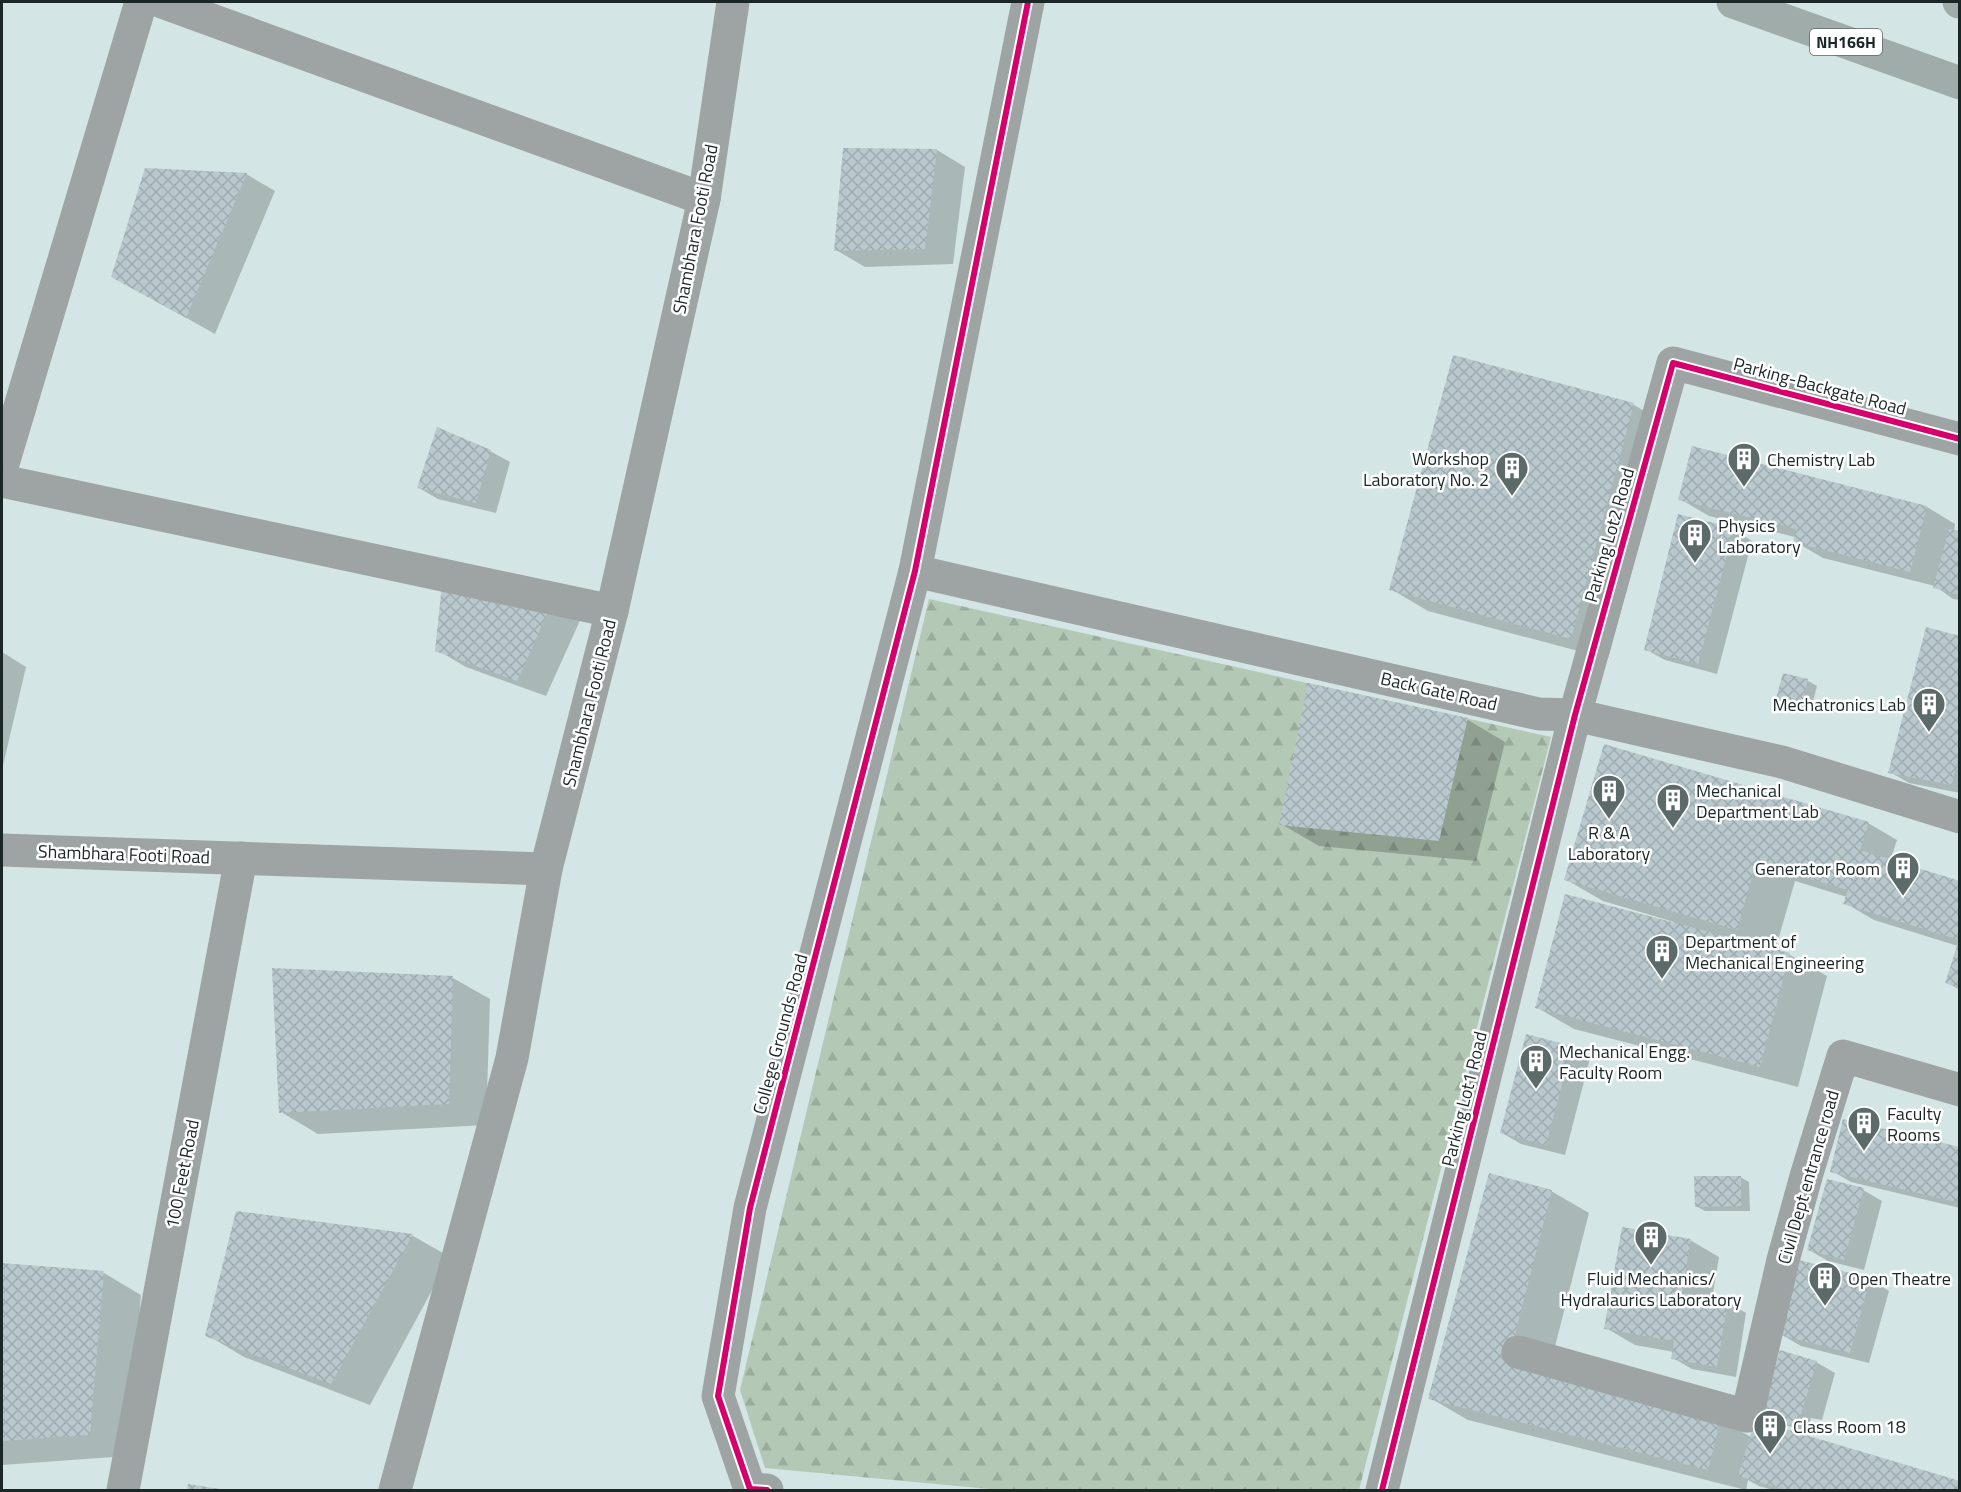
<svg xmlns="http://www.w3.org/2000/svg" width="1961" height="1492" font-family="'Titillium Web',sans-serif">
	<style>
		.forest { fill: url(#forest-firs) }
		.shadow { fill: #0003 }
		.building { fill: url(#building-cross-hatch) }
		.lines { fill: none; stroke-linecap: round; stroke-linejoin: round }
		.street { stroke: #9da4a3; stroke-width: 33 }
		.highway { stroke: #a0acaa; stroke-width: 33 }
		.cycleway-casing { stroke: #fff; stroke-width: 10 }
		.cycleway { stroke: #d6006c; stroke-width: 6 }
		.labels { text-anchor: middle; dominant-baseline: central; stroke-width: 5; stroke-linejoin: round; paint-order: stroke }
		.shield { fill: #fff; stroke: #5f6868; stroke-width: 1.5 }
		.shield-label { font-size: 16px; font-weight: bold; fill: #1b2727 }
		.street-label { font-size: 18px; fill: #1b2727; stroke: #fff }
		.poi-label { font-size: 18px; fill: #1b2727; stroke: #fff; text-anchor: start }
	</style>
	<defs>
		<pattern id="forest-firs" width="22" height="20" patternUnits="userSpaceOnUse" patternTransform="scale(1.5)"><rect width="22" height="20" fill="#b4c8b6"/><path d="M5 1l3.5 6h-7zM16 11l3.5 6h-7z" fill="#9aac9c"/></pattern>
		<pattern id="building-cross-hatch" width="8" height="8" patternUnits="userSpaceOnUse" patternTransform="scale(1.5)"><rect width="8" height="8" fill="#b8c8cd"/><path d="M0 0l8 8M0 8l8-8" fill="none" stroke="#9eacb0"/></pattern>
	</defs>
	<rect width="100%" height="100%" fill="#d4e5e5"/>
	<path class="forest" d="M929,599l622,138 -192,753h-359l-235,-22 -25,-78z"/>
	<g class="shadow">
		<path d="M937,150l28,17 -12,97 -88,3 -29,-17z"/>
		<path d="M246,174l29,17 -60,143 -73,-41z"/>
		<path d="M1454,356l180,49 37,21 -63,233 -180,-48 -37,-22z"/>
		<path d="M1693,448l234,59 28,17 -1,7 6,2v67l-7,-1 -18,-13 -112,-28 -29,-17 1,-4 -86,-21 -29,-17z"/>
		<path d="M490,451l20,11 -14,51 -58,-14 -19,-11z"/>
		<path d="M1733,529l19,12 -35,133 -52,-14 -20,-11z"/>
		<path d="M445,577l137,39 -36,80 -80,-29 -29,-17z"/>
		<path d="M1960,637v156l-51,-10 -19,-11z"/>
		<path d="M2,652l24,15 -24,103z"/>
		<path d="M1784,675l24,6 9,5 -7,27 -24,-7 -9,-5z"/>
		<path d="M1309,685l159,35 37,22 -29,119 -157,-15 -38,-22z"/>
		<path d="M1868,823l29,17 -7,21 70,22v107l-13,-7 11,-37 -84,-26 -29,-17 2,-6 -52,-16 -20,70 15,4 37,21 -29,111 -224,-58 -38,-22 138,-83v-2l-71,-21 -38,-22z"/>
		<path d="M453,978l37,21 -4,126 -168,9 -37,-22z"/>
		<path d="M1571,1047l19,11 -25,97 -44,-11 -19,-11z"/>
		<path d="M1960,1148v60l-109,-26 -19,-11z"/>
		<path d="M1740,1177l9,5 1,29h-45l-9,-5z"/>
		<path d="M1863,1190l19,11 -18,69 -36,-9 -19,-11z"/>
		<path d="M1551,1191l38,22 -41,161 173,46 30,17 209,45v8h-187l-14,-4 -11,-6 -2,10 -278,-70 -38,-22z"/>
		<path d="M237,1212l176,24 37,21 -80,148 -126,-48 -37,-22z"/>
		<path d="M1690,1240l29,17 -7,42 15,3 19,11 -10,64 -44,-8 -19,-11 1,-6 -39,-7 -29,-17z"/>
		<path d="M2,1264l102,9 37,22 -14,161 -125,9z"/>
		<path d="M1869,1279l20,12 -20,72 -68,-17 -19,-11z"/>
		<path d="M1816,1362l19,11 -13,47 -11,-2 -4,14 -35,-11 -9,-5z"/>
	</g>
	<g class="building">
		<path d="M843,148l94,1 -12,100 -91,2z"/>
		<path d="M145,168l102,5 -61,145 -75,-41z"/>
		<path d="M1453,355l181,48 -63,236 -182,-49z"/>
		<path d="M437,427l54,23 -15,53 -59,-15z"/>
		<path d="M1692,446l235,60 -17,66 -117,-30 3,-13 -118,-29z"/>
		<path d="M1678,514l56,14 -36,136 -54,-14z"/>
		<path d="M1949,529l11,2v64l-27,-7z"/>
		<path d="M443,575l111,24 -37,82 -82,-30z"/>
		<path d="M1926,627l34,9v113l-8,36 -64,-12z"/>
		<path d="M1783,673l25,6 -7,30 -26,-7z"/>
		<path d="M1308,683l160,35 -29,123 -160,-16z"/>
		<path d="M1604,744l265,78 -9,28 100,31v107l-15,-5 14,-43 -116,-36 5,-14 -92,-27 -19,67 -173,-50z"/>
		<path d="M1565,894l225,59 -30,114 -225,-59z"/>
		<path d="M272,968l181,8 -4,128 -170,9z"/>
		<path d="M1526,1034l46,12 -26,99 -46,-12z"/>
		<path d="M1843,1119l117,28v56l-130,-31z"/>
		<path d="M1489,1173l63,17 -44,172 213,56 -13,52 -280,-71z"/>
		<path d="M1694,1176h47v30l-46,1z"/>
		<path d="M1827,1179l37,9 -20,72 -37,-10z"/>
		<path d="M236,1211l177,23 -82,150 -126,-48z"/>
		<path d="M1622,1227l69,12 -9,54 46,7 -11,67 -46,-8 3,-18 -70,-12z"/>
		<path d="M1799,1260l71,18 -20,75 -70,-18z"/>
		<path d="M2,1263l102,8 -14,164 -88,6z"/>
		<path d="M1780,1350l37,11 -20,66 -36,-10z"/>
		<path d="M1755,1420l205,61v9h-175l-47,-14z"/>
		<path d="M188,1484l32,5v1h-33z"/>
	</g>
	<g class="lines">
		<g class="street">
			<path d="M162,2l542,197"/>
			<path d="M2,467l139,-465"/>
			<path d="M2,481l610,130"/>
			<path d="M915,571l624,143 36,1 207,47 178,55"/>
			<path d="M2,850l544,19 66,-258 92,-412 29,-197"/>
			<path d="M1518,1352l229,64 36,-156 24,-87 36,-117 117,34"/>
			<path d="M123,1490l118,-632"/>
			<path d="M395,1490l117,-432 34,-189"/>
			<path d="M767,1490l-17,-1 -32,-93 32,-188 165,-637 113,-569"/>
			<path d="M1382,1490l193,-775 98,-352 287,76"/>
		</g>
		<g class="highway">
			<path d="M1733,2l227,81"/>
			<path d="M1959,2h1"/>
		</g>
		<g class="cycleway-casing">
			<g id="cycleway">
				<path d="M767,1490l-17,-1 -32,-93 32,-188 165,-637 113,-569"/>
				<path d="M1382,1490l193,-775 98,-352 287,76"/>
			</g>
		</g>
		<use href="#cycleway" class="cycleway"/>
	</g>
	<defs>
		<g id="building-pin" transform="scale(1.725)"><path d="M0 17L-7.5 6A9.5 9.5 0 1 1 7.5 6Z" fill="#5c6a6a" stroke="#fff"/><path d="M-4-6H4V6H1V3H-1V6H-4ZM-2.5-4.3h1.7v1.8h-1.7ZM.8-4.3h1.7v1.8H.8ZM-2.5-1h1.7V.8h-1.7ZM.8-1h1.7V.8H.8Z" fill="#fff"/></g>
	</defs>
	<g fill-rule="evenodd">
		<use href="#building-pin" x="1744" y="459"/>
		<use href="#building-pin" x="1512" y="468"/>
		<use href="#building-pin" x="1695" y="535"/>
		<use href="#building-pin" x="1929" y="704"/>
		<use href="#building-pin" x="1609" y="791"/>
		<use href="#building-pin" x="1673" y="800"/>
		<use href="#building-pin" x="1903" y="868"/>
		<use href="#building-pin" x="1662" y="951"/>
		<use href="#building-pin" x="1536" y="1061"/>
		<use href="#building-pin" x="1864" y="1123"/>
		<use href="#building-pin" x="1651" y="1237"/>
		<use href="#building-pin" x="1825" y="1278"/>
		<use href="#building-pin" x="1770" y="1426"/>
	</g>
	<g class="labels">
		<rect class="shield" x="1810" y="29" width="72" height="26" rx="4.5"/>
		<g class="shield-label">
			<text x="1846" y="42">NH166H</text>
		</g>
		<g class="street-label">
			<text transform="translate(695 229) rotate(-79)">Shambhara Footi Road</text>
			<text transform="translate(1820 386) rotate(15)">Parking-Backgate Road</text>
			<text transform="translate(1609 535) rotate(-74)">Parking Lot2 Road</text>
			<text transform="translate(1439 691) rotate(13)">Back Gate Road</text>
			<text transform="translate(589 703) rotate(-76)">Shambhara Footi Road</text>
			<text transform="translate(124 854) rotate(2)">Shambhara Footi Road</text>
			<text transform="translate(780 1034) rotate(-75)">College Grounds Road</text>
			<text transform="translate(1464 1099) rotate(-76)">Parking Lot1 Road</text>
			<text transform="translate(182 1174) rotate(-79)">100 Feet Road</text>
			<text transform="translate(1808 1177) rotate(-74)">Civil Dept entrance road</text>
		</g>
		<g class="poi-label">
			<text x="1489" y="458" text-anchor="end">Workshop<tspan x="1489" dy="21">Laboratory No. 2</tspan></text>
			<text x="1767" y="459">Chemistry Lab</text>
			<text x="1718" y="525">Physics<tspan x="1718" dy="21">Laboratory</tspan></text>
			<text x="1906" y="704" text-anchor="end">Mechatronics Lab</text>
			<text x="1696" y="790">Mechanical<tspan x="1696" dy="21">Department Lab</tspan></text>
			<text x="1609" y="832" text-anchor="middle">R &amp; A<tspan x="1609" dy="21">Laboratory</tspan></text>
			<text x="1880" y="868" text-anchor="end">Generator Room</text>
			<text x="1685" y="941">Department of<tspan x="1685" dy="21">Mechanical Engineering</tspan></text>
			<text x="1559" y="1051">Mechanical Engg.<tspan x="1559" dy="21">Faculty Room</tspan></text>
			<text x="1887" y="1113">Faculty<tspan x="1887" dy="21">Rooms</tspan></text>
			<text x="1651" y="1278" text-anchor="middle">Fluid Mechanics/<tspan x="1651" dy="21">Hydralaurics Laboratory</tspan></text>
			<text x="1848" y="1278">Open Theatre</text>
			<text x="1793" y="1426">Class Room 18</text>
		</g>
	</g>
	<rect width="1961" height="1492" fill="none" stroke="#1b2727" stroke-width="6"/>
</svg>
